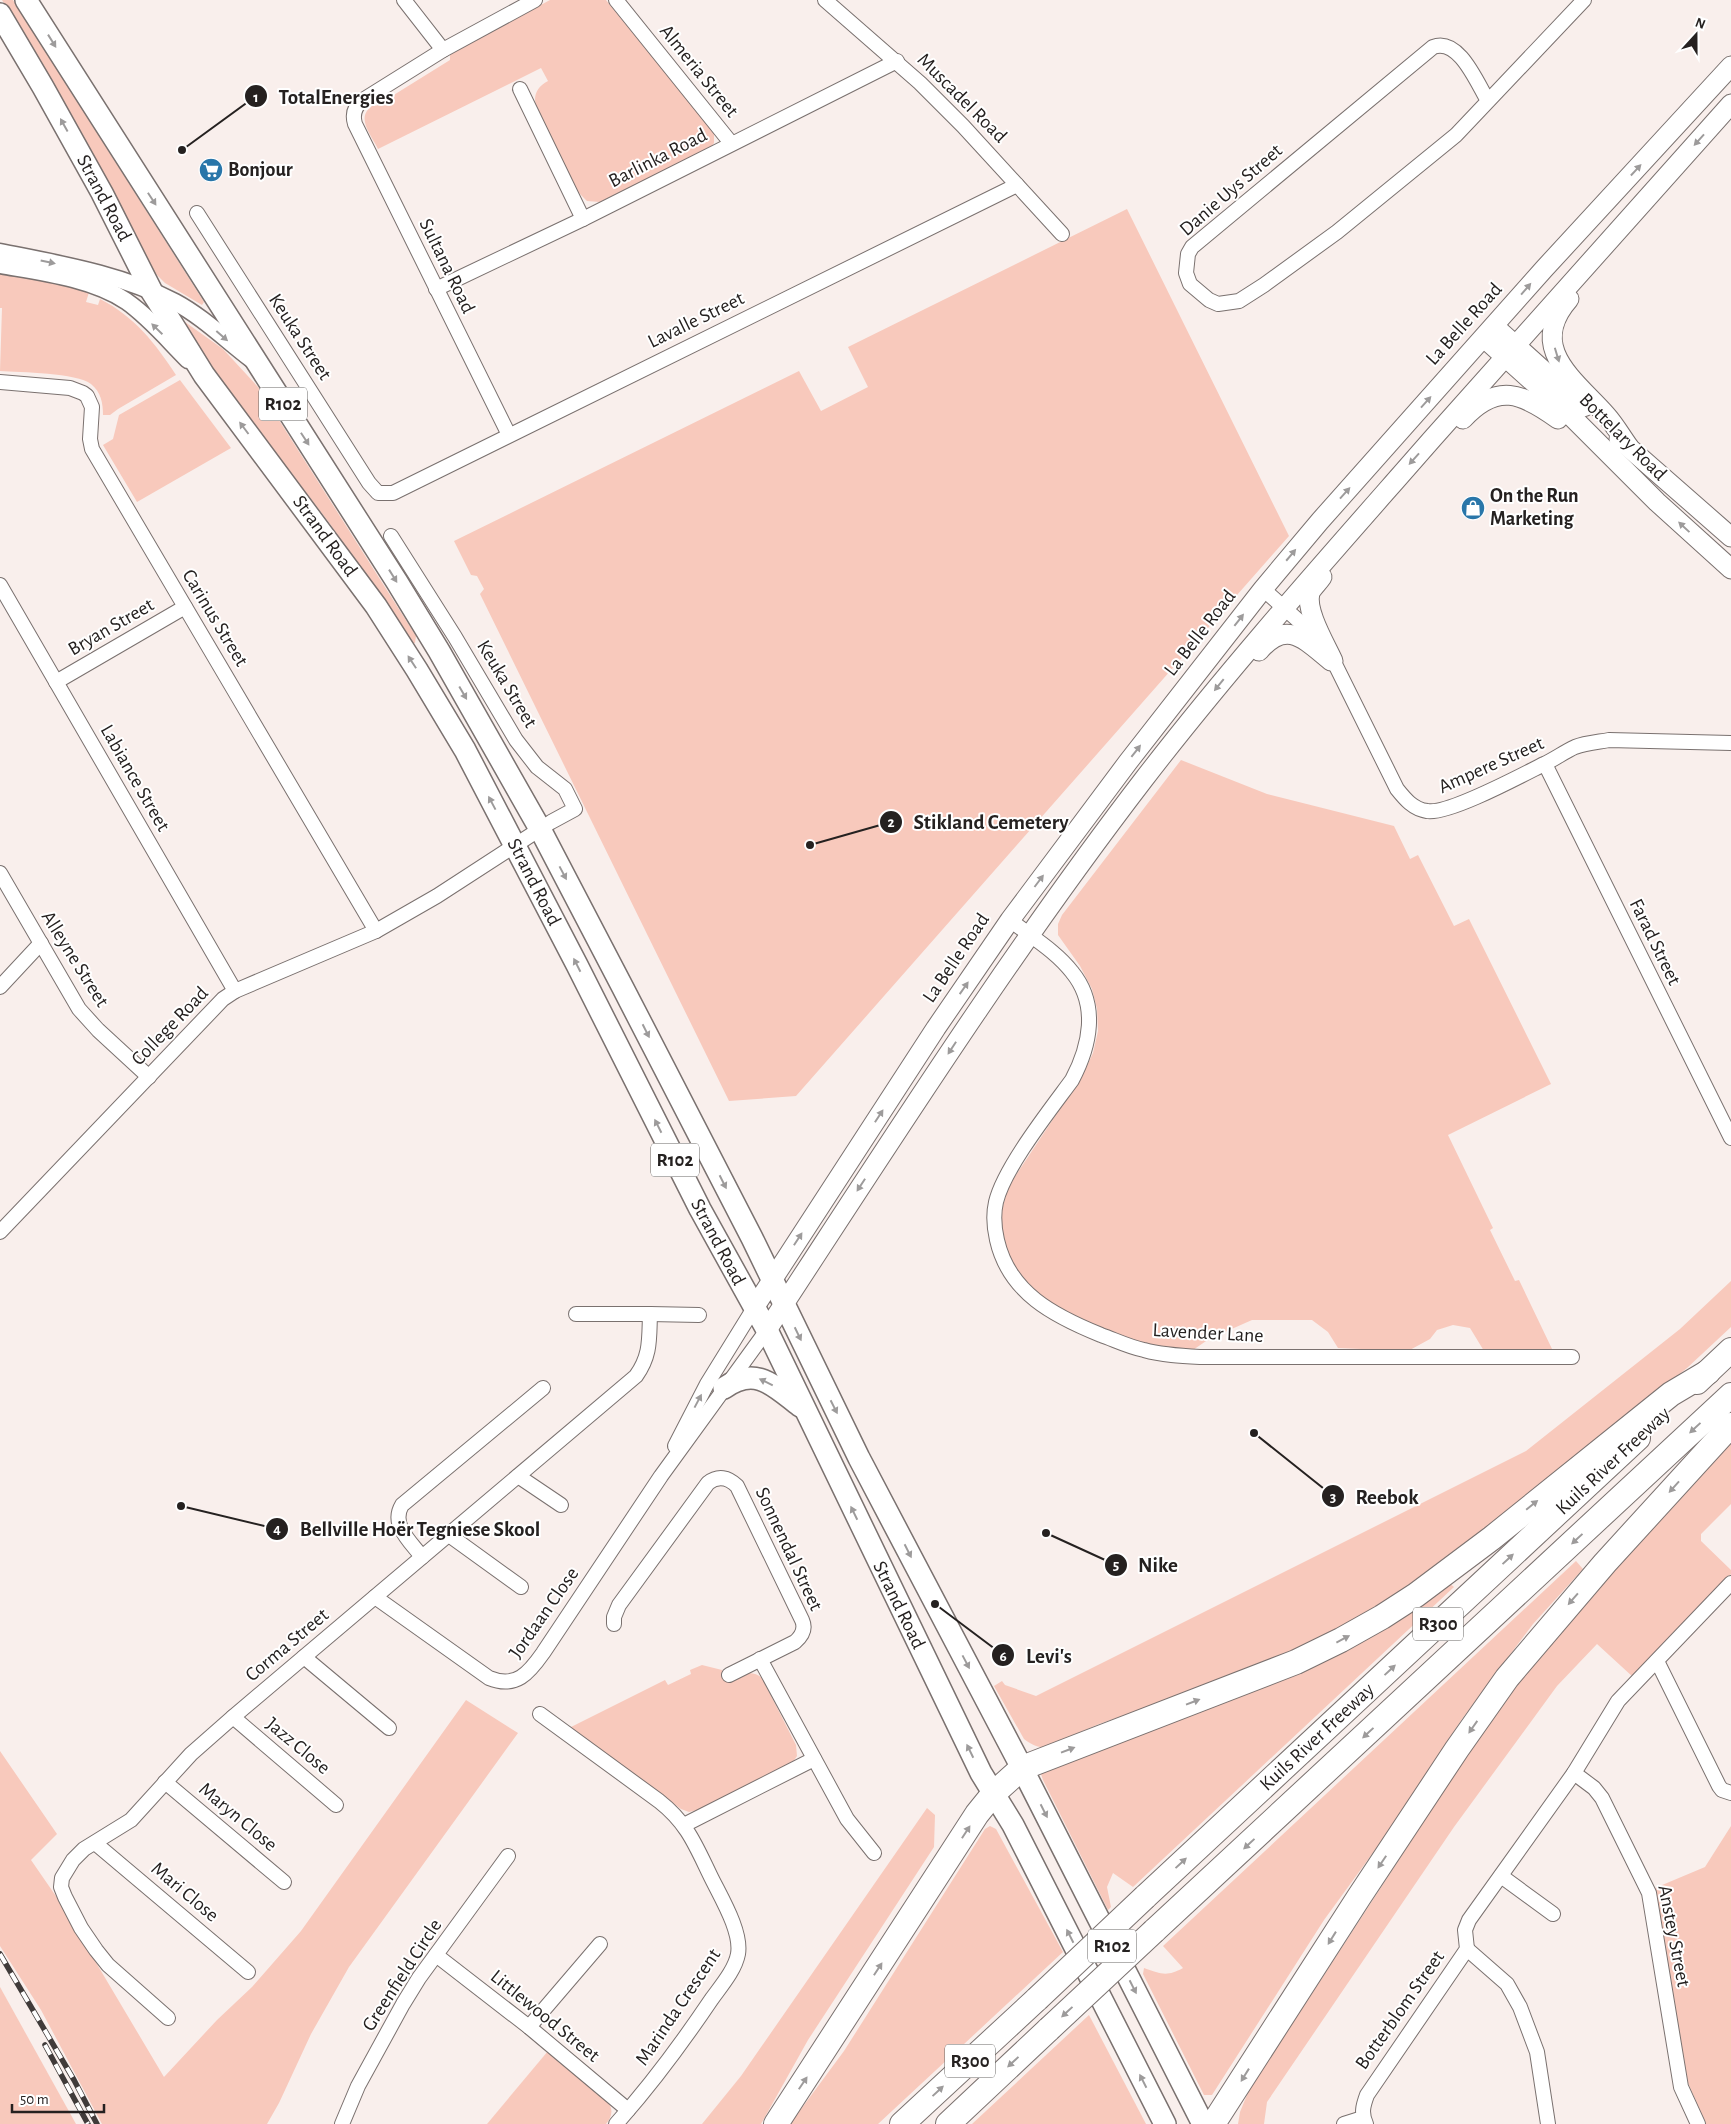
<svg xmlns="http://www.w3.org/2000/svg" width="1731" height="2124" font-family="'Alegreya Sans',sans-serif">
	<style>
		.green { fill: #f8c9bc }
		.lines { fill: none; stroke-linecap: round; stroke-linejoin: round }
		.minor-casing { stroke: #7a716f; stroke-width: 16 }
		.tertiary-casing { stroke: #7a716f; stroke-width: 19 }
		.secondary-casing { stroke: #7a716f; stroke-width: 21 }
		.primary-casing { stroke: #7a716f; stroke-width: 24 }
		.motorway-casing { stroke: #7a716f; stroke-width: 26 }
		.minor { stroke: #fff; stroke-width: 14 }
		.tertiary { stroke: #fff; stroke-width: 16 }
		.secondary { stroke: #fff; stroke-width: 19 }
		.primary { stroke: #fff; stroke-width: 21 }
		.motorway { stroke: #fff; stroke-width: 24 }
		.rail-casing { stroke: #403b3a; stroke-width: 5.5 }
		.rail { stroke: #fff; stroke-width: 4; stroke-dasharray: 11; stroke-linecap: butt }
		.motorway-bridge-casing { stroke: #7a716f; stroke-width: 26; stroke-linecap: butt }
		.motorway-bridge { stroke: #fff; stroke-width: 24 }
		.oneway { fill: #9d9b9b }
		.labels { text-anchor: middle; dominant-baseline: central; stroke-width: 4; stroke-linejoin: round; paint-order: stroke }
		.shield { fill: #fff; stroke: #666463; stroke-width: 1 }
		.shield-label { font-size: 19px; font-weight: bold; fill: #252120 }
		.street-label { font-size: 20px; fill: #252120; stroke: #fff }
		.poi-label { font-size: 20px; font-weight: bold; fill: #252120; stroke: #fff; text-anchor: start }
		.leader { fill: none; stroke: #252120; stroke-width: 2 }
		.callout-dot { fill: #252120; stroke: #fff; stroke-width: 2 }
		.mark-label { font-size: 15px; text-anchor: middle; font-weight: bold; fill: #fff }
		.callout-label { font-size: 21px; text-anchor: middle; font-weight: bold; fill: #252120; stroke: #fff; stroke-width: 4; stroke-linejoin: round; paint-order: stroke }
	</style>
	<rect width="100%" height="100%" fill="#f9efec"/>
	<g class="green">
		<path d="M2,0h11l191,302 -2,3 -37,-22 -13,-13c-46,-92 -93,-183 -150,-270z"/>
		<path d="M550,0h56l108,133v10l-3,4 -111,55 -13,-1 -9,-9 -42,-85c-3,-12 1,-20 12,-26l-7,-13 -163,81c-8,-16 -24,-33 -3,-45l1,2 74,-46v-6z"/>
		<path d="M1127,209l162,327 -493,560 -67,5 -249,-507 4,-5 -7,-13 -6,-1 -17,-34 345,-170 22,40 47,-24 -20,-40z"/>
		<path d="M0,269l90,20 -4,13 12,3 2,-6c35,18 55,44 76,76l-58,34 -8,6h-7c0,-12 -2,-23 -12,-31 -14,-11 -71,-12 -91,-13l2,-63h-2z"/>
		<path d="M185,322l38,27 35,38 158,249 -1,7 -3,1 -82,-120 -108,-142 -39,-58z"/>
		<path d="M180,380l51,68 -94,54 -34,-57 10,-6 6,-24z"/>
		<path d="M1181,760l86,34 127,32 16,33 8,-4 36,71 15,-7 82,165 -103,51 45,93 -3,2 25,51 4,-1 34,71h-69l-14,-23 -17,-3 -16,5 -7,9 -22,12 -70,-3 -10,-16 -16,-12h-60l-43,19 -16,11 -16,1 -30,-7 -29,-8 -48,-20 -29,-21 -27,-25 -5,-11 -7,-24v-25l6,-23 75,-113 10,-21 5,-22 -1,-22 -5,-20 -12,-23 -22,-31v-11l4,-9z"/>
		<path d="M1731,1281v46l-44,41 -260,210 -59,38 -110,53 -159,55 -53,23c-9,1 -15,-3 -22,-8l-30,-53 8,-5 3,4 31,11 490,-245 154,-122z"/>
		<path d="M1731,1439v65l-30,30v7l30,29v4l-98,103 -36,-33 -40,42 -103,141 -187,275 -3,22h-26l2,-12 9,-22 241,-370 68,-87z"/>
		<path d="M1576,1561l7,8 -50,55 -71,95 -79,120 -59,81 -112,175h-8l-61,-121 1,-6c17,6 23,9 39,0l-20,-22z"/>
		<path d="M1449,1583l5,4 -321,300 -20,-14 -6,14 4,20 -3,3 -65,-130 -2,-6 2,-4z"/>
		<path d="M702,1665l20,5 5,12c12,-6 23,-14 35,-4l34,67 1,11 -6,9 -93,45 -9,2 -8,-3 -112,-81 96,-48 3,5 23,-11 -1,-4z"/>
		<path d="M466,1700l52,33 -169,234 -38,67 -32,69 -12,21h-165l-61,-114 -41,-64v-195l57,83 -26,26 29,42 104,175 53,-57 35,-33 49,-56z"/>
		<path d="M927,1808l8,7 -1,32 -126,193 -47,84h-59l39,-48z"/>
		<path d="M990,1826l6,3 67,123 -185,172h-88l54,-73 141,-222z"/>
		<path d="M1731,1826v298h-25l-18,-41 -33,-195 50,-21z"/>
		<path d="M0,1987l76,137h-76z"/>
		<path d="M1089,2015l57,109h-174z"/>
		<path d="M548,2051l59,50c7,8 5,16 -1,23h-119z"/>
	</g>
	<g class="lines">
		<g class="minor-casing">
			<g id="minor">
				<path d="M404,0l39,50"/>
				<path d="M616,0l115,143"/>
				<path d="M825,0l95,83 43,43 99,108"/>
				<path d="M520,89l63,130"/>
				<path d="M1488,101c-11,-18 -29,-64 -55,-54l-241,200 -4,7 -2,19 4,11 19,16 9,4 21,-3 25,-16 73,-53 119,-97 128,-135"/>
				<path d="M197,213l172,270 9,10h15l624,-308"/>
				<path d="M436,289l147,-70 314,-158"/>
				<path d="M0,382l70,6 13,5 4,3 5,11 -2,32 2,10 284,482"/>
				<path d="M509,435l-154,-311c-3,-10 0,-18 8,-24l80,-50 92,-50"/>
				<path d="M0,585l235,406"/>
				<path d="M1263,589l47,42 20,23 67,135c8,10 16,20 30,22 21,4 95,-36 117,-47 11,-5 20,-12 31,-17 10,-4 23,-5 34,-7l122,3"/>
				<path d="M56,682l129,-75"/>
				<path d="M1545,764l186,374"/>
				<path d="M0,873l79,136 19,21 51,47"/>
				<path d="M1010,920c20,16 46,31 62,52 27,33 18,74 0,108 -22,30 -68,88 -76,122 -3,13 -2,25 1,38 12,53 57,76 104,95 14,5 28,12 43,15 18,5 37,6 56,7h372"/>
				<path d="M0,987l41,-44"/>
				<path d="M0,1232l223,-233 12,-8 141,-60 61,-35 114,-74 24,-13 -10,-20 -28,-22 -21,-27 -61,-103 -64,-101"/>
				<path d="M650,1314l49,1"/>
				<path d="M675,1446l32,-62 47,-76"/>
				<path d="M518,1476l43,29"/>
				<path d="M449,1535l72,52"/>
				<path d="M422,1557c-11,-15 -32,-32 -20,-52l141,-117"/>
				<path d="M375,1597l114,81c27,11 40,-5 54,-25l118,-177 106,-146"/>
				<path d="M614,1624v-7l5,-12 89,-122c10,-8 20,-6 29,3l65,134c4,9 0,16 -7,22l-66,33"/>
				<path d="M304,1657l85,71"/>
				<path d="M760,1659l87,160 27,34"/>
				<path d="M1657,1661l62,125 3,4 9,3"/>
				<path d="M540,1714l119,87c28,22 36,43 51,74 10,21 32,56 28,79 -3,16 -17,32 -27,46 -29,43 -60,85 -95,124"/>
				<path d="M233,1717l103,88"/>
				<path d="M1574,1773l20,15 8,10 47,95 32,194 17,37"/>
				<path d="M165,1782l119,100"/>
				<path d="M684,1825l130,-66"/>
				<path d="M95,1843l153,129"/>
				<path d="M1501,1876l52,38"/>
				<path d="M1467,1949l40,35 13,23 17,45 11,72"/>
				<path d="M436,1955l93,72 99,83"/>
				<path d="M168,2018l-60,-53 -12,-15 -15,-22 -16,-31 -4,-10 1,-9 11,-18 11,-11 47,-29 60,-66 42,-37 403,-341c15,-21 13,-37 14,-62h-74"/>
				<path d="M529,2027l71,-83"/>
				<path d="M342,2124l16,-38 45,-82 16,-26 89,-122"/>
				<path d="M1344,2124l19,-6"/>
				<path d="M1366,2124c-5,-11 -3,-18 1,-29l100,-146 -2,-19 4,-10 105,-147 44,-72 113,-118"/>
			</g>
		</g>
		<g class="tertiary-casing">
			<g id="tertiary">
				<path d="M0,252c59,12 121,22 175,50 28,15 51,38 76,57"/>
				<path d="M0,265c40,7 91,13 126,36 23,16 42,39 62,59"/>
			</g>
		</g>
		<g class="secondary-casing">
			<g id="secondary">
				<path d="M1569,299c-43,49 6,81 37,116 9,10 15,21 23,32"/>
				<path d="M1494,326l90,81"/>
				<path d="M1484,338l87,78 86,86 74,67"/>
				<path d="M1463,419c34,-37 59,-26 95,0"/>
				<path d="M1619,439l112,98"/>
				<path d="M1322,577c-4,6 -10,11 -12,16 -5,18 16,52 23,68"/>
				<path d="M1259,651c28,-33 46,-11 72,10"/>
				<path d="M754,1308l182,-280 74,-108 118,-158 135,-173 57,-68 224,-252 187,-203"/>
				<path d="M767,1330c122,-186 241,-374 377,-551 91,-118 191,-229 289,-341 99,-112 199,-223 298,-334"/>
			</g>
		</g>
		<g class="primary-casing">
			<g id="primary">
				<path d="M26,0l371,582 42,69 101,178 83,159 129,250 107,220 163,310 181,356"/>
				<path d="M0,14l43,73 59,106 50,99 21,33 31,50 172,231 41,64 48,80 112,215 123,244 67,121 214,443 32,52 152,299"/>
				<path d="M724,1388c32,-23 50,-2 76,18"/>
			</g>
		</g>
		<g class="motorway-casing">
			<g id="motorway">
				<path d="M1697,1382l34,-32"/>
				<path d="M1145,1897l493,-459"/>
				<path d="M1154,1931l577,-536"/>
				<path d="M776,2124l201,-310 17,-21 28,-25 274,-106 45,-22 41,-23 34,-22 76,-57 179,-144 37,-22"/>
				<path d="M902,2124l135,-125"/>
				<path d="M948,2124l101,-95"/>
				<path d="M1213,2124l146,-227 98,-148 50,-71 98,-115 126,-138"/>
			</g>
		</g>
		<use href="#minor" class="minor"/>
		<use href="#tertiary" class="tertiary"/>
		<use href="#secondary" class="secondary"/>
		<use href="#primary" class="primary"/>
		<use href="#motorway" class="motorway"/>
		<g class="rail-casing">
			<g id="rail">
				<path d="M0,1954l74,126 23,44"/>
				<path d="M45,2045l43,79"/>
			</g>
		</g>
		<use href="#rail" class="rail"/>
		<g class="motorway-bridge-casing">
			<g id="motorway-bridge">
				<path d="M1037,1999l108,-102"/>
				<path d="M1049,2029l105,-98"/>
			</g>
		</g>
		<use href="#motorway-bridge" class="motorway-bridge"/>
	</g>
	<defs><path id="oneway-solid" d="M-6-.8H1V-3.2L6.5 0L1 3.2V.8H-6Z" transform="scale(1.25)"/></defs>
	<g class="oneway">
		<use href="#oneway-solid" transform="translate(52 41) rotate(58)"/>
		<use href="#oneway-solid" transform="translate(64 125) rotate(-119)"/>
		<use href="#oneway-solid" transform="translate(1699 140) rotate(132)"/>
		<use href="#oneway-solid" transform="translate(1636 170) rotate(-47)"/>
		<use href="#oneway-solid" transform="translate(152 199) rotate(57)"/>
		<use href="#oneway-solid" transform="translate(48 262) rotate(12)"/>
		<use href="#oneway-solid" transform="translate(1526 289) rotate(-49)"/>
		<use href="#oneway-solid" transform="translate(157 329) rotate(-136)"/>
		<use href="#oneway-solid" transform="translate(222 336) rotate(41)"/>
		<use href="#oneway-solid" transform="translate(1557 355) rotate(73)"/>
		<use href="#oneway-solid" transform="translate(1426 402) rotate(-48)"/>
		<use href="#oneway-solid" transform="translate(244 428) rotate(-127)"/>
		<use href="#oneway-solid" transform="translate(305 439) rotate(57)"/>
		<use href="#oneway-solid" transform="translate(1414 459) rotate(132)"/>
		<use href="#oneway-solid" transform="translate(1345 493) rotate(-48)"/>
		<use href="#oneway-solid" transform="translate(1684 527) rotate(-137)"/>
		<use href="#oneway-solid" transform="translate(1291 555) rotate(-50)"/>
		<use href="#oneway-solid" transform="translate(393 576) rotate(58)"/>
		<use href="#oneway-solid" transform="translate(1239 620) rotate(-52)"/>
		<use href="#oneway-solid" transform="translate(412 662) rotate(-123)"/>
		<use href="#oneway-solid" transform="translate(1219 685) rotate(129)"/>
		<use href="#oneway-solid" transform="translate(463 693) rotate(60)"/>
		<use href="#oneway-solid" transform="translate(1136 751) rotate(-52)"/>
		<use href="#oneway-solid" transform="translate(492 803) rotate(-118)"/>
		<use href="#oneway-solid" transform="translate(563 873) rotate(62)"/>
		<use href="#oneway-solid" transform="translate(1039 881) rotate(-53)"/>
		<use href="#oneway-solid" transform="translate(577 965) rotate(-117)"/>
		<use href="#oneway-solid" transform="translate(964 988) rotate(-55)"/>
		<use href="#oneway-solid" transform="translate(646 1031) rotate(63)"/>
		<use href="#oneway-solid" transform="translate(952 1048) rotate(123)"/>
		<use href="#oneway-solid" transform="translate(879 1116) rotate(-57)"/>
		<use href="#oneway-solid" transform="translate(658 1126) rotate(-117)"/>
		<use href="#oneway-solid" transform="translate(723 1182) rotate(63)"/>
		<use href="#oneway-solid" transform="translate(861 1185) rotate(123)"/>
		<use href="#oneway-solid" transform="translate(798 1239) rotate(-57)"/>
		<use href="#oneway-solid" transform="translate(798 1334) rotate(64)"/>
		<use href="#oneway-solid" transform="translate(766 1382) rotate(-154)"/>
		<use href="#oneway-solid" transform="translate(698 1401) rotate(-62)"/>
		<use href="#oneway-solid" transform="translate(834 1407) rotate(63)"/>
		<use href="#oneway-solid" transform="translate(1695 1428) rotate(137)"/>
		<use href="#oneway-solid" transform="translate(1674 1487) rotate(132)"/>
		<use href="#oneway-solid" transform="translate(1532 1505) rotate(-39)"/>
		<use href="#oneway-solid" transform="translate(854 1513) rotate(-116)"/>
		<use href="#oneway-solid" transform="translate(1577 1539) rotate(137)"/>
		<use href="#oneway-solid" transform="translate(908 1551) rotate(63)"/>
		<use href="#oneway-solid" transform="translate(1508 1559) rotate(-43)"/>
		<use href="#oneway-solid" transform="translate(1573 1599) rotate(131)"/>
		<use href="#oneway-solid" transform="translate(1343 1639) rotate(-28)"/>
		<use href="#oneway-solid" transform="translate(966 1662) rotate(62)"/>
		<use href="#oneway-solid" transform="translate(1390 1670) rotate(-43)"/>
		<use href="#oneway-solid" transform="translate(1193 1702) rotate(-21)"/>
		<use href="#oneway-solid" transform="translate(1473 1727) rotate(125)"/>
		<use href="#oneway-solid" transform="translate(1368 1733) rotate(137)"/>
		<use href="#oneway-solid" transform="translate(1068 1750) rotate(-21)"/>
		<use href="#oneway-solid" transform="translate(970 1751) rotate(-116)"/>
		<use href="#oneway-solid" transform="translate(1044 1811) rotate(63)"/>
		<use href="#oneway-solid" transform="translate(966 1832) rotate(-57)"/>
		<use href="#oneway-solid" transform="translate(1249 1844) rotate(137)"/>
		<use href="#oneway-solid" transform="translate(1382 1862) rotate(124)"/>
		<use href="#oneway-solid" transform="translate(1181 1863) rotate(-43)"/>
		<use href="#oneway-solid" transform="translate(1070 1936) rotate(-117)"/>
		<use href="#oneway-solid" transform="translate(1332 1938) rotate(122)"/>
		<use href="#oneway-solid" transform="translate(878 1969) rotate(-57)"/>
		<use href="#oneway-solid" transform="translate(1133 1987) rotate(63)"/>
		<use href="#oneway-solid" transform="translate(1067 2012) rotate(137)"/>
		<use href="#oneway-solid" transform="translate(1013 2062) rotate(137)"/>
		<use href="#oneway-solid" transform="translate(1245 2075) rotate(122)"/>
		<use href="#oneway-solid" transform="translate(1143 2081) rotate(-117)"/>
		<use href="#oneway-solid" transform="translate(803 2083) rotate(-56)"/>
		<use href="#oneway-solid" transform="translate(938 2091) rotate(-43)"/>
	</g>
	<defs>
		<g id="supermarket-disc" transform="scale(1.25)"><circle r="9.5" fill="#2976a9" stroke="#fff"/><path d="M-6-5.5h2.5l.6 2H6L4.5 2H-2.5L-4.4-4H-6ZM-1.5 3.2a1.3 1.3 0 1 0 .1 0ZM3 3.2a1.3 1.3 0 1 0 .1 0Z" fill="#fff"/></g>
		<g id="shop-disc" transform="scale(1.25)"><circle r="9.5" fill="#2976a9" stroke="#fff"/><path d="M-5-2.5h2.3a2.7 3.5 0 0 1 5.4 0H5L5.5 6h-11ZM-1.5-2.5h3a1.5 2.3 0 0 0-3 0Z" fill="#fff"/></g>
	</defs>
	<g fill-rule="evenodd">
		<use href="#supermarket-disc" x="211" y="170"/>
		<use href="#shop-disc" x="1473" y="508"/>
	</g>
	<g class="labels">
		<g class="shield">
			<rect x="259" y="387.5" width="48" height="33" rx="4"/>
			<rect x="651" y="1143.5" width="48" height="33" rx="4"/>
			<rect x="1413" y="1607.5" width="50" height="33" rx="4"/>
			<rect x="1088" y="1929.5" width="48" height="33" rx="4"/>
			<rect x="945" y="2044.5" width="50" height="33" rx="4"/>
		</g>
		<g class="shield-label">
			<text x="283" y="404">R102</text>
			<text x="675" y="1160">R102</text>
			<text x="1438" y="1624">R300</text>
			<text x="1112" y="1946">R102</text>
			<text x="970" y="2061">R300</text>
		</g>
		<g class="street-label">
			<text transform="translate(699 71) rotate(51)">Almeria Street</text>
			<text transform="translate(962 98) rotate(45)">Muscadel Road</text>
			<text transform="translate(658 158) rotate(-27)">Barlinka Road</text>
			<text transform="translate(1231 190) rotate(-41)">Danie Uys Street</text>
			<text transform="translate(104 198) rotate(62)">Strand Road</text>
			<text transform="translate(447 266) rotate(64)">Sultana Road</text>
			<text transform="translate(696 320) rotate(-26)">Lavalle Street</text>
			<text transform="translate(1464 324) rotate(-48)">La Belle Road</text>
			<text transform="translate(300 337) rotate(57)">Keuka Street</text>
			<text transform="translate(1623 437) rotate(45)">Bottelary Road</text>
			<text transform="translate(325 536) rotate(54)">Strand Road</text>
			<text transform="translate(215 618) rotate(59)">Carinus Street</text>
			<text transform="translate(111 627) rotate(-30)">Bryan Street</text>
			<text transform="translate(1200 633) rotate(-52)">La Belle Road</text>
			<text transform="translate(507 684) rotate(59)">Keuka Street</text>
			<text transform="translate(1491 765) rotate(-24)">Ampere Street</text>
			<text transform="translate(135 778) rotate(60)">Labiance Street</text>
			<text transform="translate(534 882) rotate(63)">Strand Road</text>
			<text transform="translate(1655 942) rotate(64)">Farad Street</text>
			<text transform="translate(956 958) rotate(-56)">La Belle Road</text>
			<text transform="translate(75 959) rotate(58)">Alleyne Street</text>
			<text transform="translate(170 1026) rotate(-46)">College Road</text>
			<text transform="translate(718 1242) rotate(62)">Strand Road</text>
			<text transform="translate(1208 1333) rotate(3)">Lavender Lane</text>
			<text transform="translate(1613 1461) rotate(-43)">Kuils River Freeway</text>
			<text transform="translate(789 1549) rotate(65)">Sonnendal Street</text>
			<text transform="translate(899 1605) rotate(64)">Strand Road</text>
			<text transform="translate(544 1613) rotate(-55)">Jordaan Close</text>
			<text transform="translate(287 1645) rotate(-40)">Corma Street</text>
			<text transform="translate(1317 1737) rotate(-43)">Kuils River Freeway</text>
			<text transform="translate(298 1746) rotate(40)">Jazz Close</text>
			<text transform="translate(238 1817) rotate(40)">Maryn Close</text>
			<text transform="translate(185 1892) rotate(40)">Mari Close</text>
			<text transform="translate(1674 1936) rotate(79)">Anstey Street</text>
			<text transform="translate(402 1975) rotate(-57)">Greenfield Circle</text>
			<text transform="translate(678 2007) rotate(-56)">Marinda Crescent</text>
			<text transform="translate(1400 2010) rotate(-55)">Botterblom Street</text>
			<text transform="translate(545 2016) rotate(39)">Littlewood Street</text>
		</g>
		<g class="poi-label">
			<text x="228" y="170">Bonjour</text>
			<text x="1490" y="496">On the Run<tspan x="1490" dy="23">Marketing</tspan></text>
		</g>
	</g>
	<path class="leader" d="M182 150L256 96M810 845L891 822M1254 1433L1333 1496M181 1506L277 1529M1046 1533L1116 1565M935 1604L1003 1655"/>
	<g class="callout-dot">
		<circle cx="182" cy="150" r="5"/>
		<circle cx="810" cy="845" r="5"/>
		<circle cx="1254" cy="1433" r="5"/>
		<circle cx="181" cy="1506" r="5"/>
		<circle cx="1046" cy="1533" r="5"/>
		<circle cx="935" cy="1604" r="5"/>
		<circle cx="256" cy="96" r="12"/>
		<circle cx="891" cy="822" r="12"/>
		<circle cx="1333" cy="1496" r="12"/>
		<circle cx="277" cy="1529" r="12"/>
		<circle cx="1116" cy="1565" r="12"/>
		<circle cx="1003" cy="1655" r="12"/>
	</g>
	<g class="mark-label">
		<text x="256" y="102">1</text>
		<text x="891" y="827">2</text>
		<text x="1333" y="1502">3</text>
		<text x="277" y="1534">4</text>
		<text x="1116" y="1570">5</text>
		<text x="1003" y="1661">6</text>
	</g>
	<g class="callout-label">
		<text x="336" y="104">TotalEnergies</text>
		<text x="991" y="829">Stikland Cemetery</text>
		<text x="1387" y="1504">Reebok</text>
		<text x="420" y="1536">Bellville Hoër Tegniese Skool</text>
		<text x="1158" y="1572">Nike</text>
		<text x="1049" y="1663">Levi's</text>
	</g>
	<g transform="translate(1696 35) rotate(21)" stroke="#ffffff" stroke-width="4" paint-order="stroke">
	<path d="M0-4L9 19L0 12L-9 19Z" fill="#252120"/>
	<text y="-8" font-size="14" font-weight="bold" text-anchor="middle" fill="#252120">N</text>
	</g>
	<path d="M12 2104v8h92v-8" fill="none" stroke="#252120" stroke-width="2.5"/>
	<text x="20" y="2104" font-size="15" fill="#252120" stroke="#ffffff" stroke-width="4" paint-order="stroke">50 m</text>
</svg>
